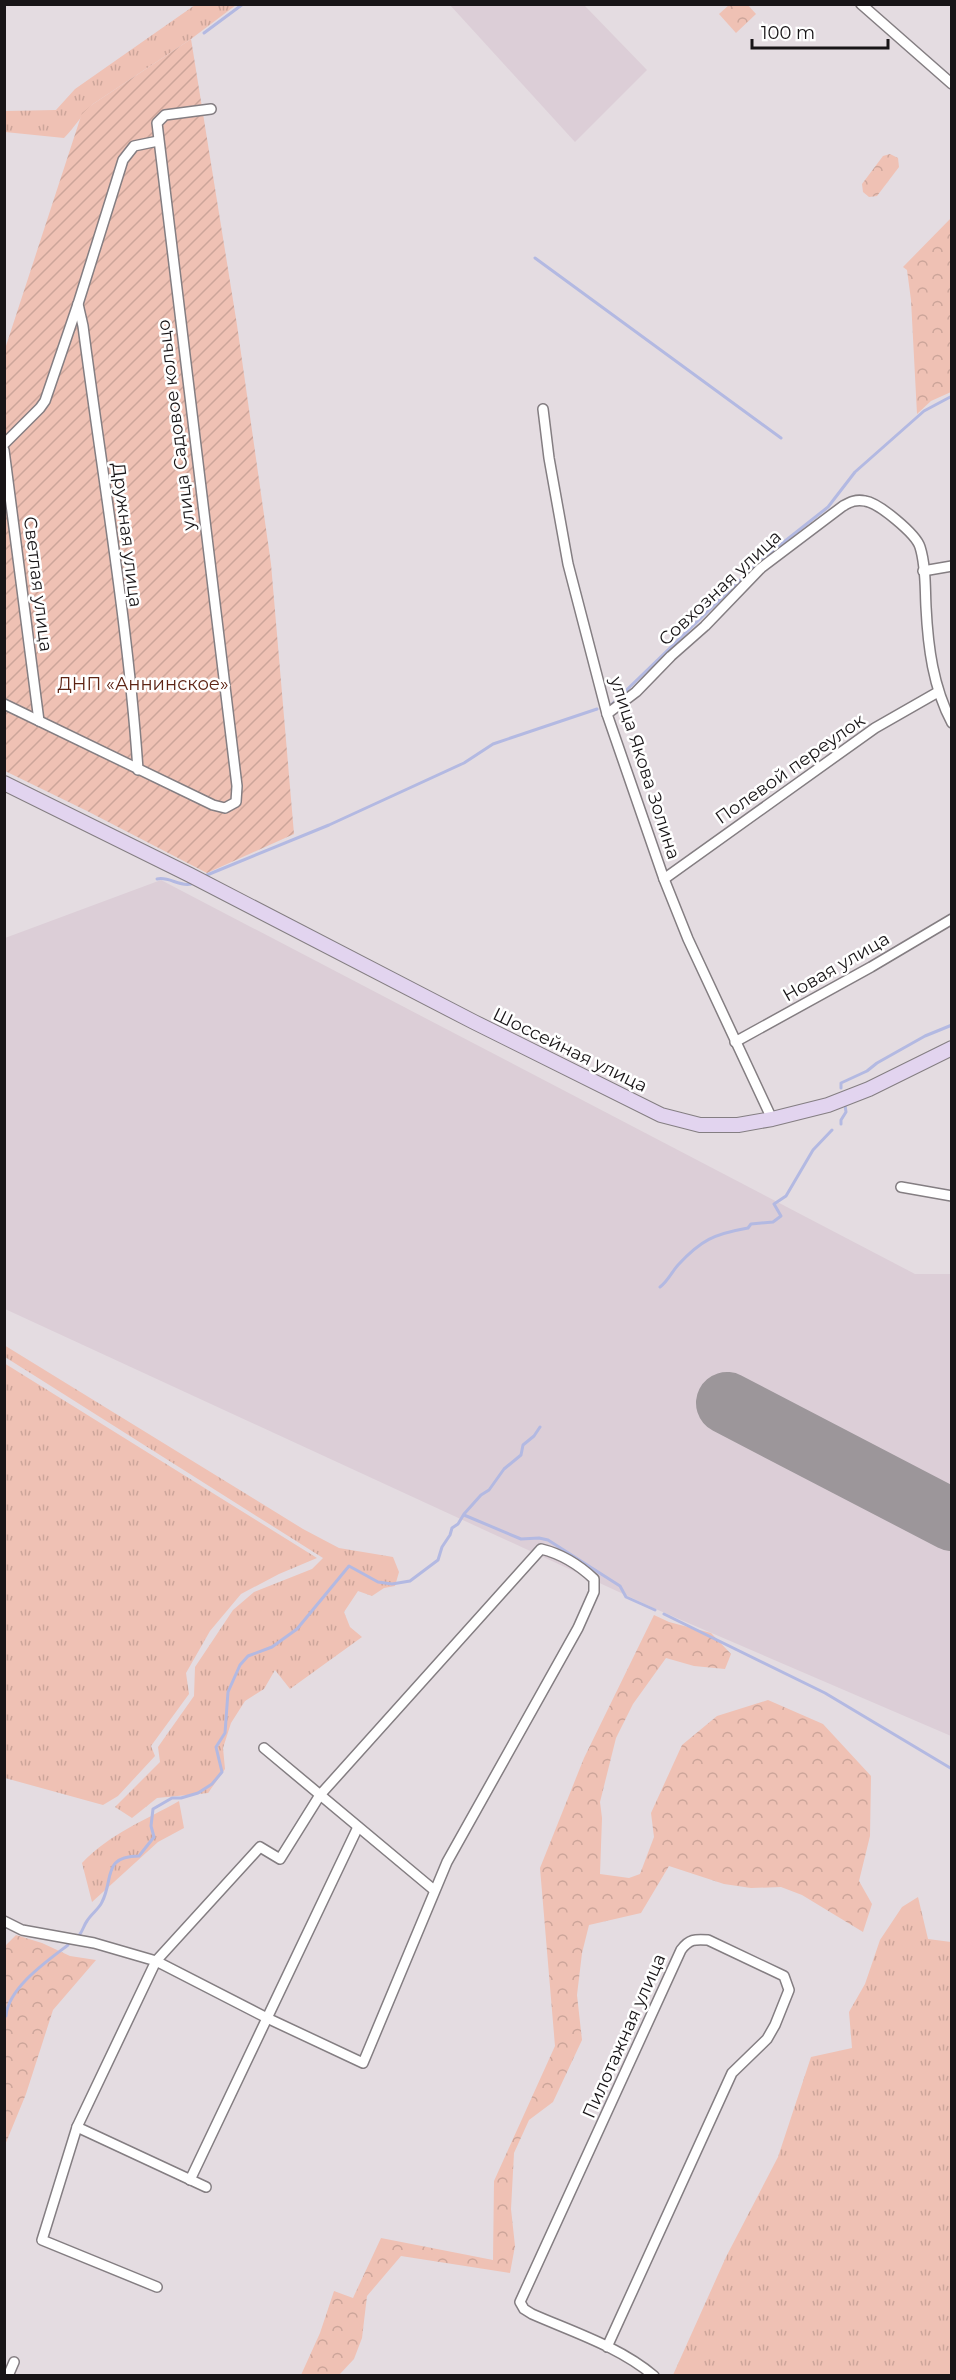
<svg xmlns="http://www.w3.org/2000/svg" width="956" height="2380" font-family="Montserrat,sans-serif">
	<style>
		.built { fill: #dcced7 }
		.grass { fill: url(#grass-tufts) }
		.forest { fill: url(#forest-crowns) }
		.garden { fill: url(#garden-furrows) }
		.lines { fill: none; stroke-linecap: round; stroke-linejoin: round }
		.stream { stroke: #b3b9e2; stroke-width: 3 }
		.runway { stroke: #9c969a; stroke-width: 62 }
		.street-casing { stroke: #847e82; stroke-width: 12 }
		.secondary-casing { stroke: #847e82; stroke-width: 16 }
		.street { stroke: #fff; stroke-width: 9 }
		.secondary { stroke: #e2d4ef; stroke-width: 14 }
		.labels { text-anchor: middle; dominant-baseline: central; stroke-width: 5; stroke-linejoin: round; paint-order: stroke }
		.street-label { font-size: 18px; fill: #181517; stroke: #fff }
		.park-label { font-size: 18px; fill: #5d2414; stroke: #fff }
	</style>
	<defs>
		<pattern id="grass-tufts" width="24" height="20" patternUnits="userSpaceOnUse" patternTransform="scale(1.5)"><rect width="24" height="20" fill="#efc1b4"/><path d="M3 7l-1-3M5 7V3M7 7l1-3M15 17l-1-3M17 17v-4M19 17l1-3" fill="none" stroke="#cca59a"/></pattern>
		<pattern id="forest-crowns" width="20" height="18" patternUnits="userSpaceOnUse" patternTransform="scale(1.5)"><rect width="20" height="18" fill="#efc1b4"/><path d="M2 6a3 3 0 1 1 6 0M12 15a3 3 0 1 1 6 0" fill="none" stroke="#cca59a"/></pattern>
		<pattern id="garden-furrows" width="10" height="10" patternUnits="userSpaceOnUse" patternTransform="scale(1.5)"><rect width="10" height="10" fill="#efc1b4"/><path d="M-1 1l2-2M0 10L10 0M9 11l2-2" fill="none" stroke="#cca59a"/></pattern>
	</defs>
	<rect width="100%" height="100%" fill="#e4dce1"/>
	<g class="built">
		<path d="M450,5h134l63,65 -72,72z"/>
		<path d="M161,880l754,394h36v462l-293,-126 -653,-301v-371z"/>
	</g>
	<g class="grass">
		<path d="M195,5h41l-45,34 -98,65c-11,10 -18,23 -29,34l-59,-6 -1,-21 52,-1 19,-21z"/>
		<path d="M4,1345l299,184 36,19 54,9 6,15 -4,14 -11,2 -12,8 -14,-5 -14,21 6,15 12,10 -72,52 -15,-19 -11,19 -19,12 -14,22 -8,25 2,21 -17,24 -51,5 -25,20 -17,-11 45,-45 -2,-15 36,-51 1,-29 38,-57 21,-18 58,-23 11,-11 -318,-201z"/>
		<path d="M4,1363l313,195 -38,16 -38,20 -31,37 -24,42 3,21 -38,52 4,10 -37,40 -15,9 -98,-27z"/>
		<path d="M179,1801l5,27 -26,14 -66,60 -10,-39c29,-30 62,-42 97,-62z"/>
		<path d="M918,1897l10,42 23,3v433h-278l53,-118 52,-100 33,-100 41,-9 -3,-36 16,-28 15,-44 22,-33z"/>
	</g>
	<g class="forest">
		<path d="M729,5h19l8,9 -20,19 -17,-19z"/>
		<path d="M890,154l8,4 1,9 -22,29 -8,1 -6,-5 -1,-8 21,-28z"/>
		<path d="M951,218v174l-20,9 -14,13 -6,-114 -4,-30 -4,-3z"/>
		<path d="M654,1615l15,7 42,11 20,21 -6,15 -31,-3 -28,-8 -33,46 -17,34 -16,64 2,16 -2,56 29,4 11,-4 14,-37 -3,-24 31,-68 35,-29 51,-16 55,24 48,52 -1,60 -11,45 13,23 -9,28 -61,-37 -21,-8 -30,1 -27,-4 -55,-18 -28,47 -52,12 -7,28 -5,42 5,45 -29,62 -24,18 -15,33 -3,56 4,37 -5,27 -109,-17 -34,40 -5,42 -8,21 -15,16h-38l19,-42 14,-42 19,7 28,-60 112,22 1,-79 61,-135 -15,-178 44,-110z"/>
		<path d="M16,1935l26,8 28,13 26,4 -43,50 -27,84 -21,51v-199z"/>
	</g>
	<path class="garden" d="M191,39l46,286 34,239 23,270 -87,39 -120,-62 -82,-40v-422l77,-236 11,-9z"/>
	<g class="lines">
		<g class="stream">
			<path d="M204,33l39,-29"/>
			<path d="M535,258l246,180"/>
			<path d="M610,706l151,-146 67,-53 27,-35 69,-61 28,-15"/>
			<path d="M207,875l122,-50 135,-62 29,-19 104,-35"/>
			<path d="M157,879c12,-3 22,8 34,5"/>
			<path d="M841,1088v-5l26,-12 10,-8 48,-27 27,-11"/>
			<path d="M841,1124v-4l5,-8 -1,-7"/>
			<path d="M660,1287c8,-6 11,-14 18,-22 23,-25 36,-31 70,-37l3,-4 22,-2 8,-6 -7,-12 12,-8 27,-46 19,-20"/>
			<path d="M464,1515l57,24 18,-1 9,2 72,46 6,11 29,13"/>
			<path d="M664,1614l161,79 127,76"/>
			<path d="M80,1934c3,-4 4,-9 7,-13 4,-7 12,-12 15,-19 12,-23 0,-46 37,-46l15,-19 -3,-11 2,-17 19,-11h9l17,-5 14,-9 10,-12 -6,-25 9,-14 3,-41 12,-27 8,-9 24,-9 25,-18 52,-63 29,16 14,2 18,-3 28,-21 4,-13 8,-12 2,-7 6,-4 6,-10 17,-19 8,-5 15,-21 17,-14 2,-10 11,-9 6,-9"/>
			<path d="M6,2016c2,-28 41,-55 62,-71"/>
		</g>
		<path class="runway" d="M727,1403l225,117"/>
		<g class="street-casing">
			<g id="street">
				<path d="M861,4l91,80"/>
				<path d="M78,304l5,22c19,148 45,296 55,444"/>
				<path d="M543,409l6,49 19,106 39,150 57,165 24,60 84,180"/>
				<path d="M4,444l36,-36 5,-7 33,-97 45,-144 11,-14 24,-5"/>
				<path d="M4,450l35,271"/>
				<path d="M923,571l29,-5"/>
				<path d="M4,704l209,101 12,3 11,-6 1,-16 -80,-663 8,-8 46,-6"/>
				<path d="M607,714l29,-22 35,-36 34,-30 56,-58 82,-62c7,-4 13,-7 22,-5 14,2 51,33 55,46 6,19 5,41 6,60 2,40 7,80 26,116"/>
				<path d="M664,879l211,-151 63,-36"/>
				<path d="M735,1042l136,-75 81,-48"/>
				<path d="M901,1187l51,9"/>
				<path d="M264,1748l170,142"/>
				<path d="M4,1921l18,9 72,13 62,18 111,57 96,45 84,-201 131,-234 16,-36v-13c-16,-15 -32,-25 -53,-30l-221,246 -40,64 -20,-12 -104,114 -79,166 -35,113 115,47"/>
				<path d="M77,2127l129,60"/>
				<path d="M190,2180l168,-353"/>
				<path d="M607,2347l125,-274 35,-34 8,-14 14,-35 -5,-14 -76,-36c-13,-1 -19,-1 -27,10l-161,352 4,7 8,5c41,18 88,33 122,62"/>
				<path d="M8,2376l6,-14"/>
			</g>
		</g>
		<g class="secondary-casing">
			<path id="secondary" d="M4,783l186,92 284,147 187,93 39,10h38l34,-6 56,-14 41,-16 83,-41"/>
		</g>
		<use href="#street" class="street"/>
		<use href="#secondary" class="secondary"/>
	</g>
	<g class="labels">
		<g class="street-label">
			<text transform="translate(176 425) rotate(-97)">улица Садовое кольцо</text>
			<text transform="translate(127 535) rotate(83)">Дружная улица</text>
			<text transform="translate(38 584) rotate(83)">Светлая улица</text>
			<text transform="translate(720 588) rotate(-43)">Совхозная улица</text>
			<text transform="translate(645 768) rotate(72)">улица Якова Золина</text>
			<text transform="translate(790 769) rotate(-35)">Полевой переулок</text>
			<text transform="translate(836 967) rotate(-30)">Новая улица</text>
			<text transform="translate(570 1050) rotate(26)">Шоссейная улица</text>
			<text transform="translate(624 2036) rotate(-66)">Пилотажная улица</text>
		</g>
		<g class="park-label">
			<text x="143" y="684">ДНП «Аннинское»</text>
		</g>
	</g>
	<rect width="956" height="2380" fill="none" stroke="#181517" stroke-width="12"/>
	<path d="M752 39v9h136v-9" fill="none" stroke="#181517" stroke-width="3"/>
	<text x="761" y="39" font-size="18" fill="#181517" stroke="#ffffff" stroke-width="4.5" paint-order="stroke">100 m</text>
</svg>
